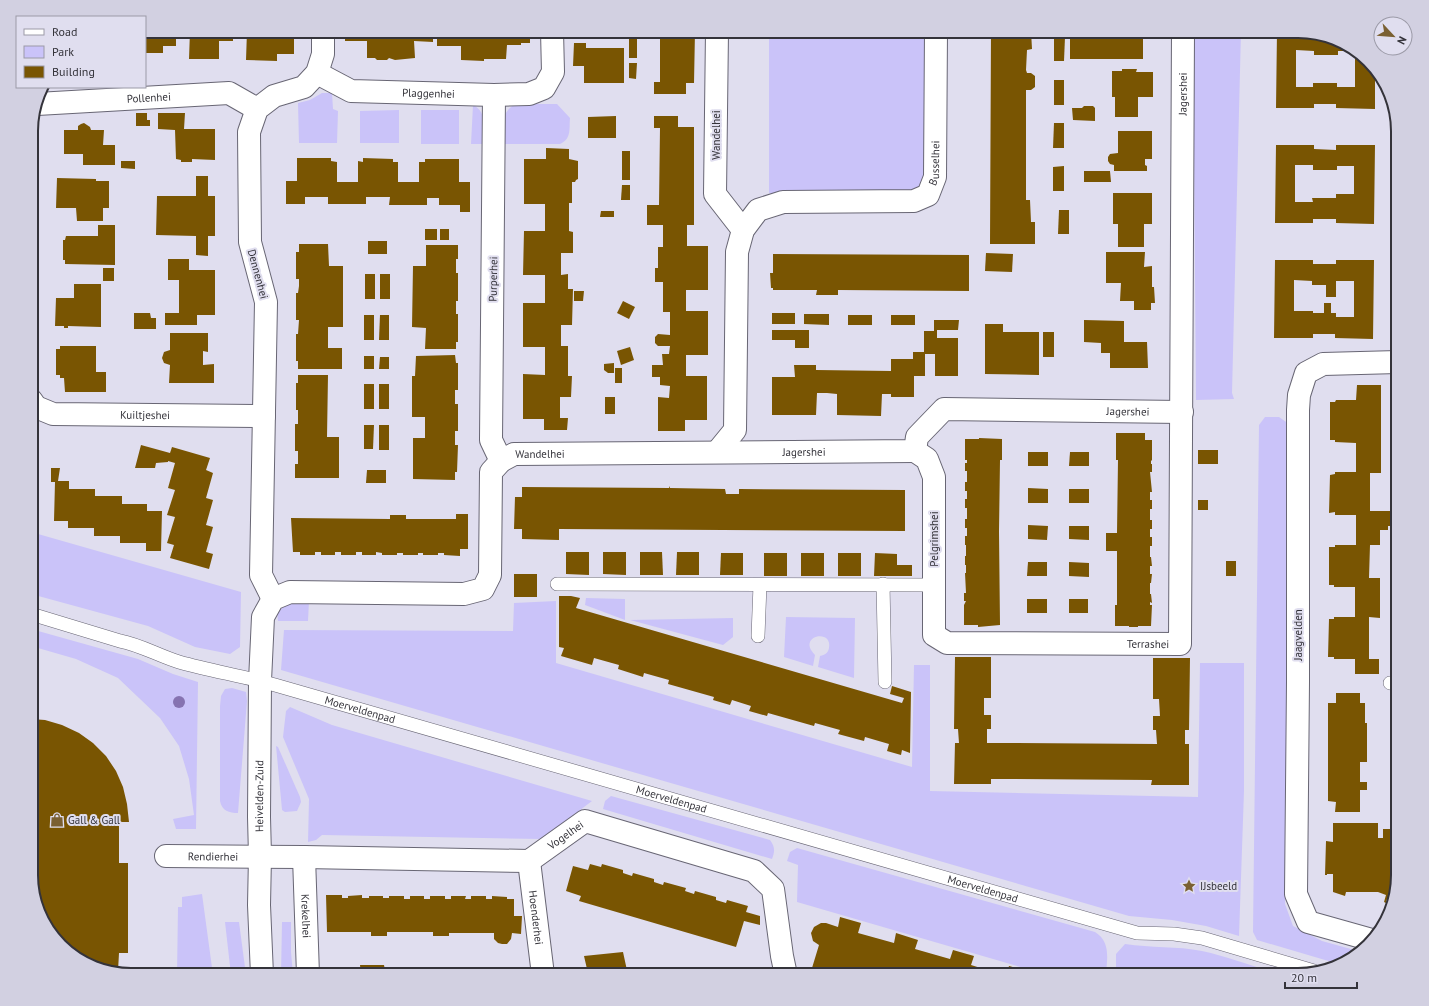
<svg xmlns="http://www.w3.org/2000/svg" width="1429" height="1006" font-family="'PT Sans',sans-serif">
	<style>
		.green { fill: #cac3f9 }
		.building { fill: #795502; fill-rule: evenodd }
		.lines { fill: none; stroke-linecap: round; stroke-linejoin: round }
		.service-casing { stroke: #686674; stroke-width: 14 }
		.minor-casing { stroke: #686674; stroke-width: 24 }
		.tertiary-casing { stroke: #686674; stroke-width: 24 }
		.service { stroke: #fff; stroke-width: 13 }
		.minor { stroke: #fff; stroke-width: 22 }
		.tertiary { stroke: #fff; stroke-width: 22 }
		.tree { fill: #8673b1 }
		.labels { text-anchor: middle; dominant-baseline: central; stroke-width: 4; stroke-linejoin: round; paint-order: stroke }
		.street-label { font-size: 11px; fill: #34333a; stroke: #e0deef }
		.poi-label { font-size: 11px; fill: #34333a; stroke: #e0deef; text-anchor: start }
		.rim { fill: none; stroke: #34333a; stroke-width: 2 }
	</style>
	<rect width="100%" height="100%" fill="#e0deef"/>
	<g class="green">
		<path d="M769,31h159l-4,151 -6,7 -8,3 -141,1z"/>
		<path d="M1193,31h48l-9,362 2,6 -38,1z"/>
		<path d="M322,93h10l1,16 5,2 -1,32h-38l-1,-40 12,-3z"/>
		<path d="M515,104h42l13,14c-1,10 2,21 -10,26h-59c2,-18 -2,-29 14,-40z"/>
		<path d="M473,105c15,7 11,26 11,39h-13z"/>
		<path d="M399,110v33h-39v-32z"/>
		<rect x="421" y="110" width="38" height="34"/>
		<path d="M1265,417h14l10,7 -4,480 8,22 29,15 36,10 -16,14 -85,-25 -4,-8 6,-507z"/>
		<path d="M31,532l210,60 -1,55 -10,7 -35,-7 -47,-21 -117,-32z"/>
		<path d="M586,598l39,1v21l-40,-15z"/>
		<path d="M309,601l-1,20h-30l-1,-9c9,-9 20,-10 32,-11z"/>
		<path d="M556,601v62l356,104 2,-102h16v126l268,6 2,-134h44v128l-5,145 -33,-10 -34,-6 -43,-4 -848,-246 3,-40 229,1 1,-28z"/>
		<path d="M786,617l69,1 -1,60 -36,-11 2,-11c5,-1 8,-3 9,-8 4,-20 -33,-12 -14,7l-2,11 -29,-9z"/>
		<path d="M733,618v19l-10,8 -93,-25z"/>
		<path d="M31,629l107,30 35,15 25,8 -2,147h-20l-3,-10 21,-4 -5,-36 -10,-33 -19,-28 -42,-40 -42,-19 -45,-13z"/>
		<path d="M232,688l14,4 1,9 -9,112c-9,0 -16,-2 -18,-12v-95l1,-10 4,-7z"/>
		<path d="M290,707l42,18 260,76 -50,38 -220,-4 -6,5 -8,2 1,-43 -26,-62 3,-26z"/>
		<path d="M276,746l2,1 22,50 1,5 -4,9 -12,1 -3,-2z"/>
		<path d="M611,796l159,44c5,7 5,11 2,19l-169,-50 2,-8z"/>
		<path d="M797,848l298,84c16,10 12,26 11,43h-58l-251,-73 1,-37 -11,-4 3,-9z"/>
		<path d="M202,894l11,81h-36l1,-68h4v-10z"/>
		<path d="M225,922h14l7,53h-15z"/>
		<path d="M282,922h9v30l2,23h-12z"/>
		<path d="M1125,944c26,4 52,2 77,7 27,6 53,16 80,24h-166v-21z"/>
	</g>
	<g class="building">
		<path d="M145,31h31v15h-13v7h-18z"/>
		<path d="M190,31h43v10h-14v18h-30z"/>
		<path d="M247,31h47v23h-17v7l-31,-1z"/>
		<path d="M345,31h88v11l-19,-1 1,17 -20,2 -6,-2 -2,2h-10l-2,-2h-8v-17h-22z"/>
		<path d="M437,31h93v12h-9v2h-14l-1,14h-22v2l-23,-1v-14h-24z"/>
		<rect x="629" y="31" width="8" height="27"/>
		<path d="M660,31h35l-1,52h-8v11h-32v-12h6z"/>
		<path d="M991,31h40l1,18 -5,1 -1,20 1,3h4l4,3v11l-4,3h-5v110h4l1,22h4v22h-45z"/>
		<path d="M1115,31h34v5h-6v23h-73v-21h41l4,-5z"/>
		<path d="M1277,31h21l32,5 29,16 16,19v38l-39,-1v-4h-22v4h-38zM1296,50l18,1v4h24v-4h17v36h-18v-4h-24v4h-17z"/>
		<path d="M1054,37h11l-1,24h-10z"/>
		<path d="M574,43h12v5h38v35h-40v-17h-11z"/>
		<path d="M629,63h8l-1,16 -7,-1z"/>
		<path d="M1122,69h15l-1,3h17v25h-15v20h-23v-20h-3v-26h10z"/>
		<rect x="1054" y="80" width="10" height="25"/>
		<path d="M1084,106h9l2,2v13l-22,-1 -1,-12h10z"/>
		<path d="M136,113h11v7h3v6h-14z"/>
		<path d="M158,113h27l-1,16h31v31l-23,-1v3h-11v-2l-5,-1 -1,-29 -17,-1z"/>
		<path d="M616,116v22h-28v-21z"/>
		<path d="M654,116h24v11h16v98h-7v21h21v44h-22v21h22v44h-22v21h21v44h-22v11h-27v-34l11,1 1,-12 -10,-1v-8h-8v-12h11l-1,-11h7l1,-8h-12l-3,-3v-6l3,-3 12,1v-23h-7v-30h-8v-14h3v-21h5v-22h-16v-20h12l1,-77h-6z"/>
		<path d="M84,123l6,4 1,3h13l-1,15h12v20h-32v-11h-19v-24h14v-4l3,-2z"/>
		<path d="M1054,123h10v25h-11z"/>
		<path d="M1118,131h34v28h-7v6l2,1v5h-33v-6l-4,-1 -2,-3v-4l2,-3 8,-1z"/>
		<path d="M1276,145h38v4l22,1v-5h39l-1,79 -38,-1v-4h-23v4h-38zM1295,165h18v5h24v-4h17v28h-18v4h-24l1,4h-18z"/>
		<path d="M546,148l23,1v10l9,2v18l-2,1 -1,2h-3v21h-3v28l4,1v21h-12v22l7,-1v15h5l-1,36h-11v21h7v30h4l-1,21h-11v21h8l-1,12h-23v-11h-21v-45l22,1v-28h-22v-44h22v-28h-22l1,-44h21v-27h-21v-45h22z"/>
		<rect x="622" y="151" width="8" height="29"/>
		<path d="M297,158h34v3l6,1v20h21v-21l5,1v-4l30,1v3h5v20h21v-20h6v-3h34v23h11v30h-10v-7h-21v-7h-12v7h-38l1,-8h-24v7h-38v-7h-23v7h-19v-23h11z"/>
		<path d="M121,161h14v8l-14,-1z"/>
		<path d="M1064,166v25h-11v-24z"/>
		<path d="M1084,171h26l1,11h-27z"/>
		<path d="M196,176h12v20h7v40h-7v20l-12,-1v-19l-40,-1 1,-39h39z"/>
		<path d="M57,178l39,1v2h13v27h-6v13h-26l-1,-13h-20z"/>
		<path d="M622,185h8v15h-9z"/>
		<path d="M1113,193h39v31h-8v23h-26v-23h-5z"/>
		<path d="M1059,210h10v24h-11z"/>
		<path d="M601,211h13v6h-14z"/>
		<path d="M98,225h17v40l-50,-1v-4h-2v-20h2l1,-4h32z"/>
		<rect x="425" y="229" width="12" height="11"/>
		<rect x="440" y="229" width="9" height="11"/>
		<rect x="368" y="241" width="19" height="13"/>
		<path d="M299,244h29l1,22h14v61h-15v21h14v21h-44v-8h-2v-27h2l1,-14h-3v-27h2l1,-7v-7h-3v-27h3z"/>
		<path d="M426,245h32v14h-2v14h2v28h-2v13h2v28h-2v7h-31l1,-21 -14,-1 1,-61h13z"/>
		<path d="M1106,252h39l-1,15 8,-1v21h2l1,16h-4v7h-17v-9h-14l1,-18h-15z"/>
		<path d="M986,253l27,1 -1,18 -27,-1z"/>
		<path d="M773,254l196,1v36l-131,-1v5h-22l1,-5h-44v-2h-2l-1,-15h3z"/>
		<path d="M168,259h21v11h26v45h-18v10h-32v-12h14v-33h-11z"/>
		<path d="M1275,260h38v4h23v-4h38l-1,79 -38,-1v-4h-22v4h-39zM1294,280l18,1v4h14v12h10v-16h18v36h-18v-4h-5v-10h-7v10h-11v-2h-19z"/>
		<rect x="103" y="268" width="11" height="13"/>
		<rect x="365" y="274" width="10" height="25"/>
		<rect x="380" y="274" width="10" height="25"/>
		<path d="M74,284h27v43l-33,-1v2h-4v-2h-9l1,-28h18z"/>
		<path d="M574,291h10l-1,10h-9z"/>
		<path d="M623,301l12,6 -6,12 -12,-6z"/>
		<path d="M134,313h16l1,5h5v11h-22z"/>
		<rect x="772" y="313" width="23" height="11"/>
		<path d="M804,314h25v11l-25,-1z"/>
		<rect x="364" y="315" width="10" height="25"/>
		<path d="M380,315h9v25h-10z"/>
		<rect x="848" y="315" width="24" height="10"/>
		<rect x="891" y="315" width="24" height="10"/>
		<path d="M934,320h25l-1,10h-21v8h21v38h-23v-22h-10v22h-11v21h-23v-3h-9l-1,22 -44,-1v-21l-10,-1h-10l-1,22h-44v-38h23l-1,-12h22v5l75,1v-12h22v-7h11v-21h10z"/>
		<path d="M1084,320l40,1v21h23l1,26h-38v-15h-9v-10l-17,-1z"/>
		<path d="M985,324h18v8h36v43l-54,-1z"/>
		<path d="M772,330h37v18h-14v-8h-23z"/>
		<rect x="1043" y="332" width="11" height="25"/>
		<path d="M170,333h38v19l-5,-1v14l11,-1v19h-45l1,-18 -6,-2 -2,-5 2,-6 6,-2z"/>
		<path d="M60,346h36v26h10v20h-41l-1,-14h-4v-3h-4v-26h4z"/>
		<path d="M630,347l4,13 -13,5 -4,-14z"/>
		<path d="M455,355l1,8h2v27h-3v14h3v27h-3v14h3l-1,27h-2v8l-42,-1v-20h12h-12v-21h12v-21h-13v-41h3l1,-20z"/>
		<rect x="364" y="356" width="10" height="13"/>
		<path d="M380,357h9v12h-10z"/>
		<path d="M614,363v10h-6l-4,-3v-6z"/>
		<rect x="615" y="368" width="7" height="15"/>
		<path d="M298,375h30l-1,62h12v41h-44v-14h3v-13h-3v-27h3v-14h-2v-27h2z"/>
		<rect x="364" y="384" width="10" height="25"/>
		<rect x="379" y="384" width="10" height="25"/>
		<path d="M1357,385h24v88h-11v38h26v15h-8v4h-8v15h-10l-1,33h11v40l-11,-1v42h10v15h-24v-15h-21v-2h-6l1,-38h5v-2h21v-30h-21v-2h-5v-38h6v-2h21v-30h-21v-3l-6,1 1,-38 5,-1v-2h21v-29l-21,-1v-2h-5v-38h5l1,-2h20z"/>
		<rect x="605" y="397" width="10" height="17"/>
		<path d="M364,425h10l-1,24h-9z"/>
		<rect x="379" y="425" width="10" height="25"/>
		<path d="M1116,433h29v7h7v20l-1,1v3h1v8h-2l2,20h-2v8h2v9h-2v11h2v9h-2v8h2v9h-2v11h1l1,9h-2v8h2l-1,9h-1v11h1l1,9 -2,-1v3h2l-1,21h-13v1h-9v-1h-14v-21h2v-54h-11v-18h11l1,-73h-2z"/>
		<path d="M979,438l23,1v21h-2l-1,72 1,93 -22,2v-2h-14v-20l2,-4h-2v-8h2l-1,-20h1v-8h-1v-9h1v-11h-1v-9h2v-8h-2v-9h2v-11h-2v-9h2v-8h-2v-9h2v-11h-2v-8h2v-3h-2v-21h14z"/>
		<path d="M141,445l29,8 2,-6 38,11 -4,12 7,3 -7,25 7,2 -7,25 7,2 -7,25 7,2 -4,15 -39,-11 4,-13 -7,-2 8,-26 -8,-2 8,-25 -7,-2 7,-25 -7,-2v1l-12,1 -1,5h-20z"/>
		<rect x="1198" y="450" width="20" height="14"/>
		<rect x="1028" y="452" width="20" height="14"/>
		<path d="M1070,452h19v14h-20z"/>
		<path d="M51,468h9l-2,13h11v8h26v7h27v8h25v7h15l-1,40h-15v-8h-26v-7h-26v-8h-26v-7h-14l1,-39h-4z"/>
		<path d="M367,470h19v13h-20z"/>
		<path d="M670,486v2l55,1 1,5h13v-5l166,1v41l-346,-2v11l-37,-1v-10h-8l1,-32h7v-10l147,1z"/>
		<path d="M1028,488l20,1v14h-20z"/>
		<rect x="1069" y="489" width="20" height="14"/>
		<rect x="1198" y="500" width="10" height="10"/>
		<path d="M456,514h12v35h-8v7l-16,-1v-2h-6v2h-15v-2h-5v2h-15v-2h-6v2h-15v-2l-6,-1v3h-14v-3h-6v3h-15v-3h-6v3h-14v-3h-6v3h-15v-3h-7l-2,-34 99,1v-4h16v4h50z"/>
		<path d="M1028,525l20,1 -1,14 -19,-1z"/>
		<path d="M1069,526h20v14l-20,-1z"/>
		<path d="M566,552h23v23l-23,-1z"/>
		<path d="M603,552h23v23l-23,-1z"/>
		<path d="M640,552h22l1,23h-23z"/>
		<path d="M677,552h22v23h-23z"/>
		<path d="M721,553h22v22h-23z"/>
		<rect x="764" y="553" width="23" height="23"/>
		<rect x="801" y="553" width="23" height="23"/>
		<rect x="838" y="553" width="23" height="23"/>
		<path d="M875,553l22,1v11h15v11h-38z"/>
		<rect x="1226" y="561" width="10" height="15"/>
		<path d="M1028,562h19v14h-20z"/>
		<path d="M1069,562l20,1v14l-20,-1z"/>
		<rect x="514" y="574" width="23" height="23"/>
		<path d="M559,596h12l9,2 -4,10 326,95 2,-5 -14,-4 2,-8 19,6 -1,61 -8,-3 -1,5 -14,-4 2,-7 -24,-7 -1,4 -26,-7 2,-4 -25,-7 -1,3 -46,-13 -1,3 -18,-5 2,-5 -19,-6 -2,5 -17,-5 1,-3 -46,-13 1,-4 -25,-7 -1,4 -25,-8 1,-4 -25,-7 -2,7 -31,-9 3,-8 -5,-1z"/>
		<rect x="1027" y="599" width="20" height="14"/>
		<rect x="1069" y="599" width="19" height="14"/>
		<path d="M955,657h36v41h-7v17h7v14h-4v14h18l152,1 -1,-14h-3v-14h7l-1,-17h-6v-41h37l-1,72h-4v14h4v41h-38l1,-5 -151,-1h-10v5h-37l1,-41h4l-1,-14h-4z"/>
		<path d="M1336,693h24v10h5v20h2v39h-7v20h7v8h-7v22h-25l1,-10 -8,-1v-98h8z"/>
		<path d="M1396,710h2v23h-3z"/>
		<path d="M31,719l14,1 17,5 17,8 14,10 13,13 10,15 7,16 4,17 2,18h-10v41h9v90h-9l-1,18h10v3l-29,-4 -29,-16 -26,-29 -13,-44z"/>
		<rect x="1395" y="743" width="3" height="9"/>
		<path d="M1333,823h45v15h5v-9h15v18h-3l-1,5 4,1v22l-4,26 -7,-2 -1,4 -2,-1 2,-7 -8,-3h-32l-1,4 -12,-4v-18h-6v1h-2l1,-34 7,1z"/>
		<path d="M590,864l11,3 1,-3 21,6v3l9,3 1,-3 21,6v3l9,3 1,-3 22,6 -1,3 9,3 1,-3 21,6v3l10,3 1,-3 21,6 -2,6 14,4v9l-16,-4 -8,26 -157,-46 2,-5 -15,-5 7,-25 15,4z"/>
		<path d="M326,895h16v3h6v-2l14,-1v3h7v-2h14v2h6v-2h15v3h6v-3h14v3h6v-3h15v3h6v-3h15l-1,3h6v-3h15v3h6v-3l15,1v2h7v17h8l-1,18 -9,-1 -1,6 -4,5h-5l-4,-1 -4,-4v-6h-45v3h-16v-4h-46v4h-16v-4h-44z"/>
		<path d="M840,917l21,6 -3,10 36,10 2,-10 22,7 -3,9 35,10 3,-9 21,6 -3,9 32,10h-179l1,-3 -13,-4 7,-23 -6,-4 -2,-8 3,-6 7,-4h5l12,4z"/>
		<path d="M623,952l5,23h-44l-1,-6h4l-3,-13z"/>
		<path d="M360,965h24l2,10h-25z"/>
		<path d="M1009,966l21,6 -1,3h-23z"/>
		<rect x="478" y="967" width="33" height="8"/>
	</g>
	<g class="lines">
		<g class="service-casing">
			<g id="service">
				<path d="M557,584l377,1"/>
				<path d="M883,584l2,98"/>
				<path id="s1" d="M31,614l89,27c21,4 39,15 59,21 32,9 64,14 96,23l862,248 37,1 28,4 112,33"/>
				<path d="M758,636l2,-51"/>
				<path d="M1390,683l8,1"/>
			</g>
		</g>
		<g class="minor-casing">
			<g id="minor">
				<path d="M717,31l-2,163 28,36"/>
				<path id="s2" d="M317,73l34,18 143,4 35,-1 15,-6 9,-16 -1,-41"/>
				<path d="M494,95l-3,345 10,21"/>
				<path id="s3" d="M37,104l192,-11 28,16"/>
				<path id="s4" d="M31,400l5,7 17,7 211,2"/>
				<path id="s5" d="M915,451l12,8 7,18v158l13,8 233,1 3,-613"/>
				<path id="s6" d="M717,452l18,-22 2,-178 6,-22 15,-20 25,-8 131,-1 14,-6 7,-18 1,-146"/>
				<path d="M273,599l-12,-24 5,-273 -16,-60 -1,-110 8,-23 17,-13 30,-9 13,-14 6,-19v-23"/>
				<path id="s7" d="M166,856l138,1 225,4 56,-40 169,50 19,18 9,67 4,19"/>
				<path id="s8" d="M260,856l-1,-39 1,-136 3,-64 10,-18 17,-7 174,2 19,-5 7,-14 1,-103 10,-11 13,-7 401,-3 2,-14 27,-28 238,3"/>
				<path id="s9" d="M304,857l4,118"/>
				<path id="s10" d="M529,861l14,114"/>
				<path d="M1372,940l-64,-18 -12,-28 2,-212v-272l1,-15 7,-22 17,-9 75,-2"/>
			</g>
		</g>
		<g class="tertiary-casing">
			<path id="tertiary" d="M260,856l-1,49 3,70"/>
		</g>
		<use href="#service" class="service"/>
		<use href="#minor" class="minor"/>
		<use href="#tertiary" class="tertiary"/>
	</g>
	<circle class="tree" cx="179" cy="702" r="6"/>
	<defs>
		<g id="shop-bare" transform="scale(1.08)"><path d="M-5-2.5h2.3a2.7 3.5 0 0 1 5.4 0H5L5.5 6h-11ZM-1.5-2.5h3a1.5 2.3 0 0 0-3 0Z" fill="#7a6032" stroke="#e0deef" stroke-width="2.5" paint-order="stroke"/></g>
		<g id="sight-bare" transform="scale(1.08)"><path d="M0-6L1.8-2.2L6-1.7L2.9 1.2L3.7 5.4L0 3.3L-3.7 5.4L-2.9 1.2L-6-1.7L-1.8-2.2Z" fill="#7a6032" stroke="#e0deef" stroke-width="2.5" paint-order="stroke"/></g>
	</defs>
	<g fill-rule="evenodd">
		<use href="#shop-bare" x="57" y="820"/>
		<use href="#sight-bare" x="1189" y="886"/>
	</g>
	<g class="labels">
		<g class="street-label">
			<text stroke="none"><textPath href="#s2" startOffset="116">Plaggenhei</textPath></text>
			<text stroke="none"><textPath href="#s5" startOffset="990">Jagershei</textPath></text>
			<text stroke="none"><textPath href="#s3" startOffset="112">Pollenhei</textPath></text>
			<text transform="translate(716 135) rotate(-90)">Wandelhei</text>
			<text stroke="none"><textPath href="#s6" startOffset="460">Busselhei</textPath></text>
			<text transform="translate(258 274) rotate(75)">Dennenhei</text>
			<text transform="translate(493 279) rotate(-89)">Purperhei</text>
			<text stroke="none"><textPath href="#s8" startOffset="1258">Jagershei</textPath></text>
			<text stroke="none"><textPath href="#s4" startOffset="119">Kuiltjeshei</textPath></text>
			<text stroke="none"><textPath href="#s8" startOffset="910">Jagershei</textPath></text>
			<text stroke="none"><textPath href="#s8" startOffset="646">Wandelhei</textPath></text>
			<text transform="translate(934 539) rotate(-90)">Pelgrimshei</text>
			<text transform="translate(1298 635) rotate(-90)">Jaagvelden</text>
			<text stroke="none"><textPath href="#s5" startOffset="408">Terrashei</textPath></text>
			<text stroke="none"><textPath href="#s1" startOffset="343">Moerveldenpad</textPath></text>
			<text stroke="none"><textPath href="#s8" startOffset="60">Heivelden-Zuid</textPath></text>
			<text stroke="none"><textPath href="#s1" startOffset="667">Moerveldenpad</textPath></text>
			<text stroke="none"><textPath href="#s7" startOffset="408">Vogelhei</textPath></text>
			<text stroke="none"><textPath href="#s7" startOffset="47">Rendierhei</textPath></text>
			<text stroke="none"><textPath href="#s1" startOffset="991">Moerveldenpad</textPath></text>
			<text stroke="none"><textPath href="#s9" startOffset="59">Krekelhei</textPath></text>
			<text stroke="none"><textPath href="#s10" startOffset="57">Hoenderhei</textPath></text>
		</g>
		<g class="poi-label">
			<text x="68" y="820">Gall &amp; Gall</text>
			<text x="1200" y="886">IJsbeeld</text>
		</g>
	</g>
	<path d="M0 0H1429V1006H0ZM131 38H1298A93 93 0 0 1 1391 131V875A93 93 0 0 1 1298 968H131A93 93 0 0 1 38 875V131A93 93 0 0 1 131 38Z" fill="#d2d0e1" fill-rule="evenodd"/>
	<path class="rim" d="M131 38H1298A93 93 0 0 1 1391 131V875A93 93 0 0 1 1298 968H131A93 93 0 0 1 38 875V131A93 93 0 0 1 131 38Z"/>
	<rect x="16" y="16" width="130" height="72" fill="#e0deef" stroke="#9b9aa7"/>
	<rect x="24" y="29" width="20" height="6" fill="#ffffff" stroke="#9b9aa7"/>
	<text x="52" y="36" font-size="12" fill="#34333a">Road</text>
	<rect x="24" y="46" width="20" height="12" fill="#cac3f9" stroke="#9b9aa7"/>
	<text x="52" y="56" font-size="12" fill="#34333a">Park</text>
	<rect x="24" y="66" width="20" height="12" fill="#795502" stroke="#9b9aa7"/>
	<text x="52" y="76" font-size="12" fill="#34333a">Building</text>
	<g transform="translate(1393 36) rotate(116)"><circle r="19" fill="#e0deef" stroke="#9b9aa7"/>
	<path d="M0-3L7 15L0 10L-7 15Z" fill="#7a6032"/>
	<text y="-6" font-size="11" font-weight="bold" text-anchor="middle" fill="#34333a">N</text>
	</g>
	<path d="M1285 982v6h72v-6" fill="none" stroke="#34333a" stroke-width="2"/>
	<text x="1291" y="982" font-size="12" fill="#34333a" stroke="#e0deef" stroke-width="3" paint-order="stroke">20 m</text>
</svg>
